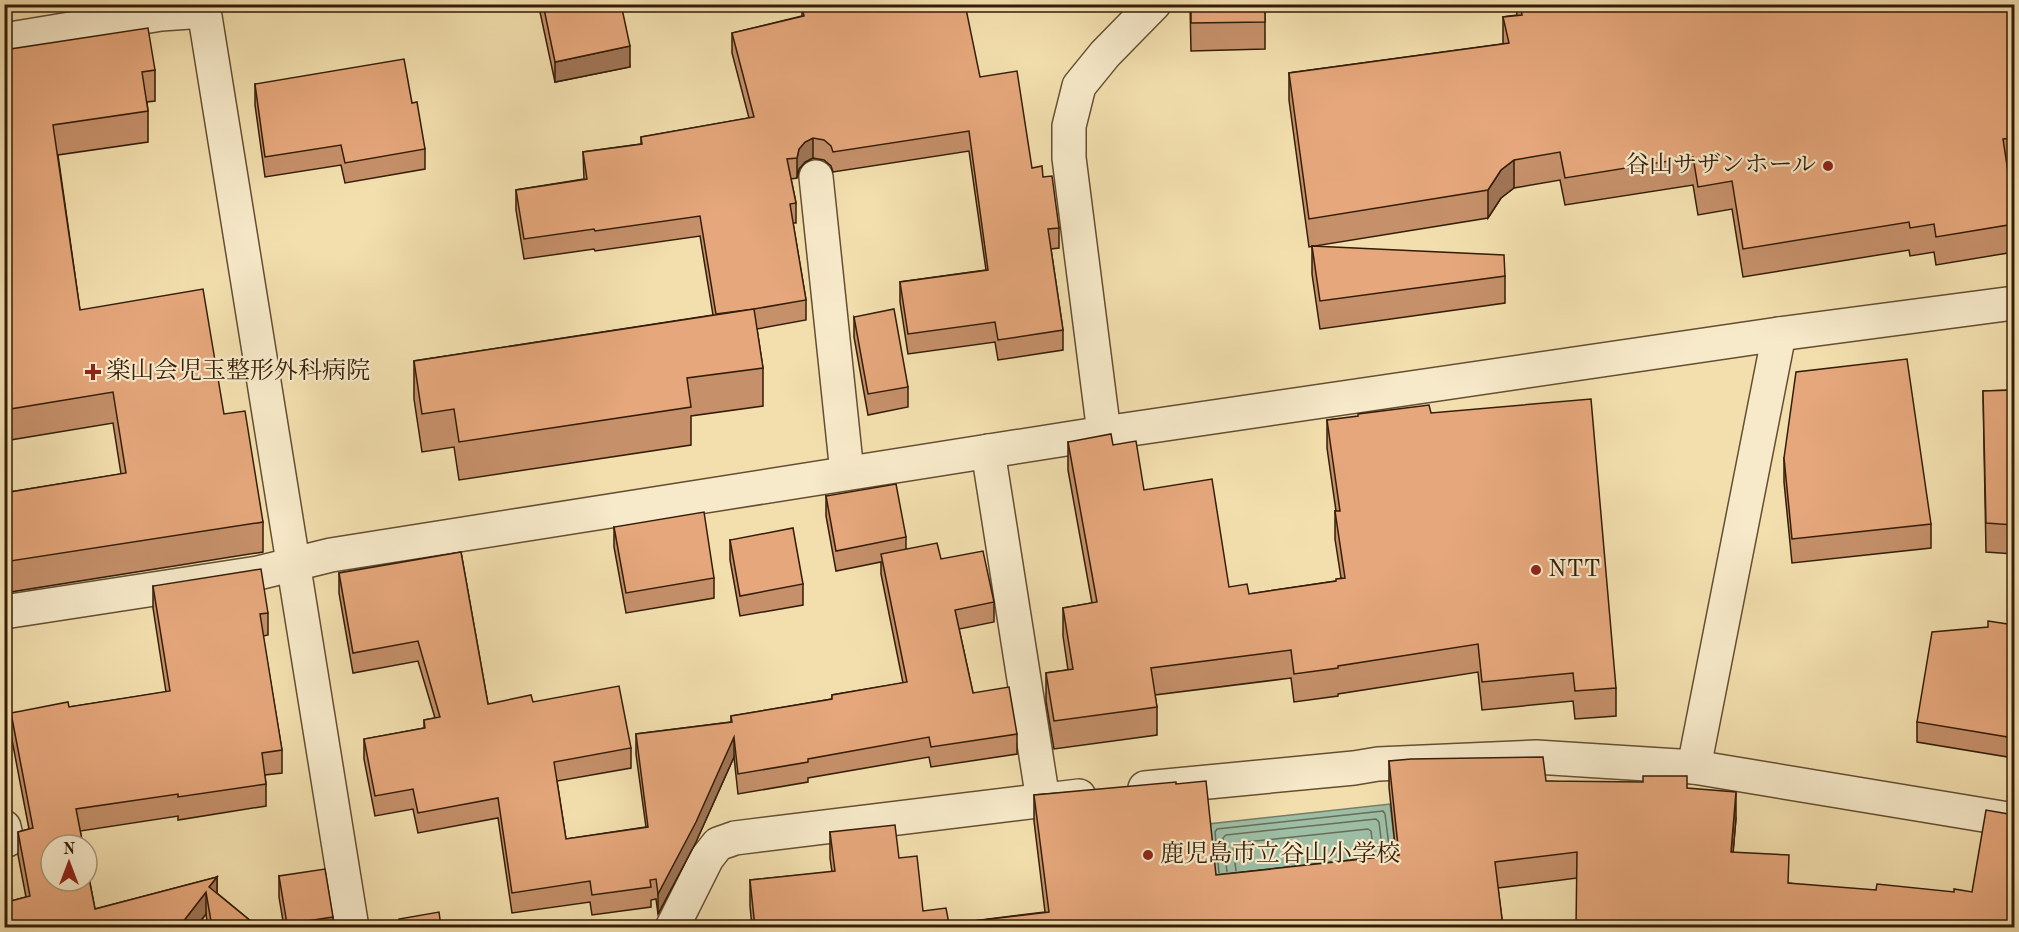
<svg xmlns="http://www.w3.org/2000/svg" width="2019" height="932" font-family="'Old Standard TT','Noto Serif JP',serif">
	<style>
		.water { fill: #9dbda5; stroke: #737d66; stroke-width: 1.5 }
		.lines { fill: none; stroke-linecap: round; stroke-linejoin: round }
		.shore { stroke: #686d56; stroke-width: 1.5 }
		.minor-casing { stroke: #644e32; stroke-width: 36 }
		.minor { stroke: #f7eaca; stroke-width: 33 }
		.wall { fill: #c5906a; stroke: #341d08; stroke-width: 1.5 }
		.shaded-wall { fill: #a07556; stroke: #341d08; stroke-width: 1.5 }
		.building { fill: #e5a77b; stroke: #341d08; stroke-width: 1.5 }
		.poi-dot { fill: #8f2418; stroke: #f7eaca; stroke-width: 2 }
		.labels { text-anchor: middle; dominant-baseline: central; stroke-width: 4.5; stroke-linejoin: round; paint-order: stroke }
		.poi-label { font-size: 24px; fill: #341d08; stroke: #f7eaca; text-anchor: start }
	</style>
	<rect width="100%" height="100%" fill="#f3dfae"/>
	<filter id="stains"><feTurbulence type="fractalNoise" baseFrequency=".00333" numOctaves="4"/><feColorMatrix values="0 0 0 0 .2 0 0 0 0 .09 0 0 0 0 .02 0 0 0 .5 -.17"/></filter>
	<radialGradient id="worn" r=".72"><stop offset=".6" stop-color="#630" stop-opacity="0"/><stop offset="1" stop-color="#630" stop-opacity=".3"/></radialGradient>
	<path class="water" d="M1390,804l9,77 -183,20 -8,-77z"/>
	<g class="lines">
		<g class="shore">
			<path d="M1236,871l-3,-25 3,-3 132,-14 3,2 3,25"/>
			<path d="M1227,872l-4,-34 3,-3 150,-16 3,3 4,33"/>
			<path d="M1219,873l-4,-41 2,-3 166,-18 2,3 5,40"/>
		</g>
		<g class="minor-casing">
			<g id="minor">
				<path d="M203,4l149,924"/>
				<path d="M4,40l157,-26 43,-3"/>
				<path d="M816,177l31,296"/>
				<path d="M1104,433l-35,-275v-32l10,-40 26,-32 49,-50"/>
				<path d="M988,451l55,349"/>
				<path d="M4,612l254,-39 73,-18 773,-122 675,-99 235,-31"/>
				<path d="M1694,767l85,-433"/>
				<path d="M1145,788l209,-20 24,-4 158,-7 158,10 320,53"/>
				<path d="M4,827l3,13"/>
				<path d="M672,928l35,-70 11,-14 17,-6 344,-42"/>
			</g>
		</g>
		<use href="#minor" class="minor"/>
	</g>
	<g class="wall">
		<path d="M540,4h81l9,63 -75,15 -15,-70z"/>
		<path d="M1190,4h75v45l-74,2z"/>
		<path d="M1516,4h498v161l-7,1 7,46v40l-78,13 -2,-13 -24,4 -1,-6 -166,27 -11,-68 -34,6 -5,-30 -128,20 -5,-25 -46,8 -13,10 -13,20 -179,29 -20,-147v-27l214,-29v-27l14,-2z"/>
		<path d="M802,8l178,69 52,91 11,9 16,51v20l-8,1 12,81v20l-65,10 -3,-18 -87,12 -8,-52v-20l86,-12 -17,-119 -136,21 -2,-6 -7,-6 -11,-2 -8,4 -6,7 -2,9 -6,1 5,24v20h-3l13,77v20l-49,9 6,39v38l-72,10v29l-232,35 -5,-33 -32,5 -8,-53v-38l299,-46 -13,-79 -105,15 -1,-2 -70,10 -8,-49v-20l68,-11 -1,-27 58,-8v-7l108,-19 -17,-65v-20l70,-17z"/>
		<path d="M4,50l151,20v31l-8,1 1,9v31l-90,13 22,155 144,104 39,108v30l-259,41v-100l117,-19 -8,-51 -109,18z"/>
		<path d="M255,84l157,19 13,46v20l-80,14 -4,-18 -76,12 -10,-72z"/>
		<path d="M1312,246l193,30v27l-185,26 -8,-55z"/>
		<path d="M854,317l54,70v20l-40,8 -14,-78z"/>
		<path d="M2014,390v164l-28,-2 -3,-161z"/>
		<path d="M1431,413l185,275v28l-41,3 -2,-18 -91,9 -4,-38 -140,22v2l-44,6 -3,-24 -136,17 2,12v28l-103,14 -8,-48v-28l22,-3 -5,-34v-28l29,-5 -24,-133v-28l45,3 31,45 85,97 20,7 87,-13 5,-3 -6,-39v-28h1l-9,-63v-28z"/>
		<path d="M1784,458l147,66v24l-139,15 -8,-81z"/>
		<path d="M826,496l80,41v12l35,10 53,43v20l-35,7 14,64 44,41v20l-86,13 -2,-10 -121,21v4l-70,12 -4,-37 -38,85 -38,72 -2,-15 -5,1v7l-59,8 -2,-13 -78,11 -14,-95 -80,15 -5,-24 -38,7 -11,-57v-20l60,-11v-8l11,-2 -17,-57 -65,12 -14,-80v-20l122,-21 27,152 45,-2 98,46v20l-74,13 9,58 80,-12 -10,-73v-20l95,-12v-6l101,-17v-4l71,-12 -22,-109v-12l-45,9 -10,-55z"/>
		<path d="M614,527l100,51v20l-88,15 -12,-66z"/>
		<path d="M730,540l73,44v21l-63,11 -10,-56z"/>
		<path d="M153,586l115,27v22l-5,1 19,114v23l-17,2 1,9v22l-88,14v-4l-98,15 15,78 122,-32v16l41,34h-50l-2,-13 -10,13h-188l-1,-25 19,-5 -8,-42v-23l11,-3 -18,-94v-22l58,-6 97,-15 -13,-84z"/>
		<path d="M2014,625v133l-97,-16v-20l71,-95z"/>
		<path d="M1389,761l157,20 141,7 49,30 -3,34 56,31 225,44 -437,-49 -79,10 5,39h-751l-2,-21v-26l82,-8 -2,-14v-26l69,26 24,53 26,13 96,-12 -11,-91v-26l142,-11 40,91 180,-20 -7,-68z"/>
		<path d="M279,876l54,41v10h-49l-5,-30z"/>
	</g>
	<g class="shaded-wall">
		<path d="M630,46v21l-75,15v-20z"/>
		<path d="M813,138v20l-8,4 -6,7 -2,9v-20l2,-9 6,-7z"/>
		<path d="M1514,160v28l-13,10 -13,20v-28l13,-20z"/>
		<path d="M734,737v20l-38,85 -38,72v-20z"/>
		<path d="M1736,792v26l-5,60v-26z"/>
		<path d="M217,877v22l-8,-12z"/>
		<path d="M206,892v22l-10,13h-17z"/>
	</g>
	<g class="building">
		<path d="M543,4h78l9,42 -75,16z"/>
		<path d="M817,4h148l15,73 37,-6 15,97 10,-2 1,11 9,-1 7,52 -11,1 15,101 -65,10 -3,-18 -87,12 -8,-52 88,-12 -19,-139 -136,21 -2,-6 -7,-6 -11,-2 -8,4 -6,7 -2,9 -10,1 9,44 -6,1 16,96 -52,9 -38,5 -16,-98 -105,15 -1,-2 -70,10 -8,-49 71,-11 -4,-27 59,-8 -1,-7 113,-20 -22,-84 72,-17 -2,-8z"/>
		<path d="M1191,4h74v18l-74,1z"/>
		<path d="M1520,4h494v134l-11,1 11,73v12l-78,13 -2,-13 -24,4 -1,-6 -166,27 -11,-68 -34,6 -5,-30 -128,21 -5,-26 -46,8 -13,10 -13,20 -179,29 -20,-146 220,-30 -6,-26 19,-2z"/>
		<path d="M148,28l7,42 -13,2 6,39 -95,14 27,185 123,-21 21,125 21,-3 18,111 -259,40v-69l122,-20 -13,-81 -109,18v-360z"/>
		<path d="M404,59l8,44 5,-1 8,47 -80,14 -4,-18 -76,12 -10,-73z"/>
		<path d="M1312,246l192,9 1,21 -185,25z"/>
		<path d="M754,309l9,59 -76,10 4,29 -232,35 -5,-33 -32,5 -8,-53z"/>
		<path d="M894,309l14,78 -40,7 -14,-77z"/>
		<path d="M1907,359l24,165 -139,15 -8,-81 12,-86z"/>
		<path d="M2014,390v135l-28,-2 -3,-132z"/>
		<path d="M1591,399l25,289 -41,3 -2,-18 -91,9 -4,-38 -140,22v2l-44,6 -3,-24 -140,18 6,39 -103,14 -8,-48 27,-4 -10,-61 34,-6 -29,-160 43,-8 2,11 23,-4 8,49 68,-11 17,108 18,-3 2,10 87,-13v-2l9,-1 -10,-67h5l-13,-91 31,-4v-2l71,-9 2,8z"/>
		<path d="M896,484l10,53 -70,14 -10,-55z"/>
		<path d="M704,512l10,66 -88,15 -12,-66z"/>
		<path d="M793,528l10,56 -63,12 -10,-56z"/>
		<path d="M937,543l4,16 42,-8 11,51 -39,8 18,83 36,-6 8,47 -86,13 -2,-10 -121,22v3l-70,12 -4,-37 -38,85 -38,72 -2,-15 -6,1 1,7 -59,8 -2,-14 -78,12 -14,-95 -80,15 -5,-24 -38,7 -11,-57 61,-11 -1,-8 16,-3 -22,-76 -65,12 -14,-80 122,-21 27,152 43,-9 2,7 86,-16 12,62 -77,14 12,77 82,-12 -12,-93 96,-12 -1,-6 101,-17v-4l75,-13 -26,-128z"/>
		<path d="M261,569l7,44 -8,1 22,136 -20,3 4,31 -88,13v-3l-102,15 7,36h-32v36h36v-13l8,41 122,-32 -8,10 49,40h-46l-6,-35 -27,35h-167l-5,-25 23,-6 -12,-64 15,-4 -22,-115 57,-11 1,5 101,-16 -17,-105z"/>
		<path d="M1988,621l26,4v113l-97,-16 15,-90 56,-5z"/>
		<path d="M1543,757l3,24 97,1v-6h44v12l49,4 -5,60 58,3 -1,28 88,7 1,-6 77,8v-3l18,3 14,-82 28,5v112h-438l1,-75 -82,10 8,65h-748l-5,-47 85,-9 -5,-39 65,-7 4,33 18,-2 6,55 23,-3 3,16 100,-12 -15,-117 142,-13v2l30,-3 10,94 183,-20 -10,-94 22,-2z"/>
		<path d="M325,869l8,48 -46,7 -8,-48z"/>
		<path d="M439,912l2,15h-40l-2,-8z"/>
	</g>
	<g class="poi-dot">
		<circle cx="1828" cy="166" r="6"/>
		<path d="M90 363h6v6h6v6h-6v6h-6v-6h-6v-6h6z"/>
		<circle cx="1536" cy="570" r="6"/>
		<circle cx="1148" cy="855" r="6"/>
	</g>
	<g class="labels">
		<g class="poi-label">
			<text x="1816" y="166" text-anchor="end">谷山サザンホール</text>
			<text x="106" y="372">楽山会児玉整形外科病院</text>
			<text x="1548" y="570">NTT</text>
			<text x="1160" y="855">鹿児島市立谷山小学校</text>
		</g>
	</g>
	<rect width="2019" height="932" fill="none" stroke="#f3dfae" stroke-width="24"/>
	<rect x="6" y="6" width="2007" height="920" fill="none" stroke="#341d08" stroke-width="3"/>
	<rect x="12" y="12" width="1995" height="908" fill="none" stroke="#341d08" stroke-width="1.5"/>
	<g transform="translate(69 863)"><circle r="28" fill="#f7eaca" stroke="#a9987c" stroke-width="1.5"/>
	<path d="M0-4.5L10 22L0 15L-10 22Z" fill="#8f2418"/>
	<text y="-9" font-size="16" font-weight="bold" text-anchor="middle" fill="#341d08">N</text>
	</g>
	<rect width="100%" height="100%" filter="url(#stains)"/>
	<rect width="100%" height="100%" fill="url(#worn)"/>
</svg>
